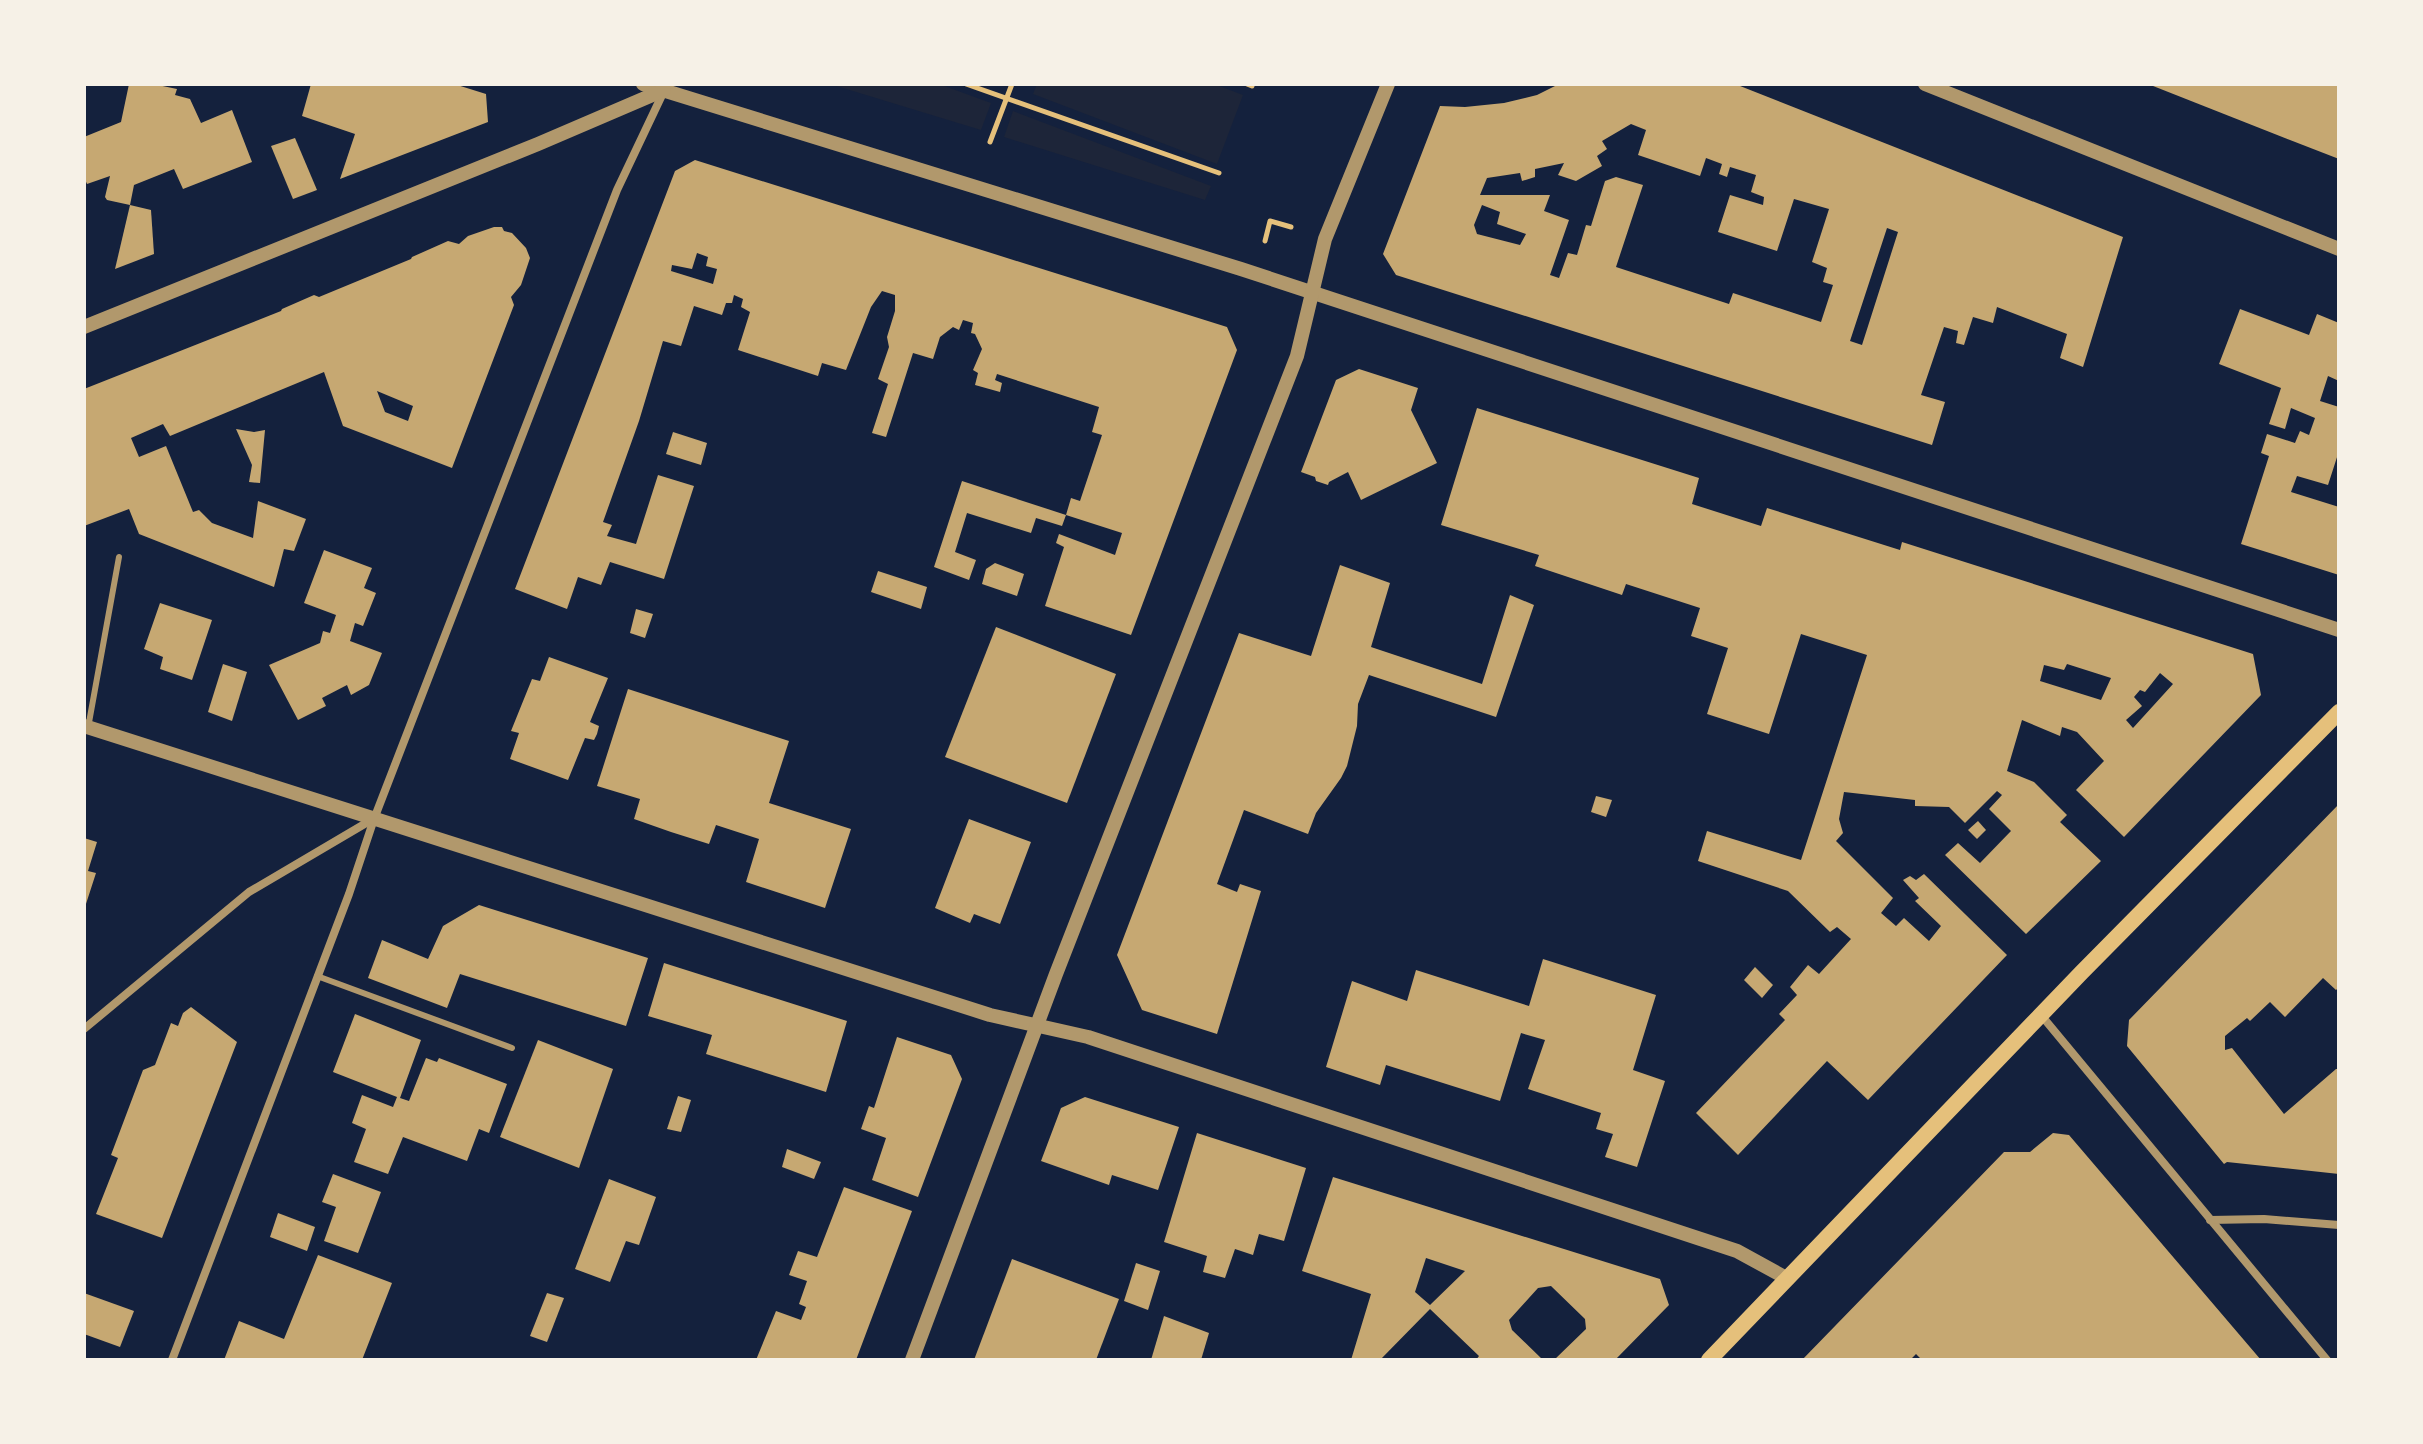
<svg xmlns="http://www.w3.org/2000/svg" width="2423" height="1444" font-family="'PT Sans Narrow',sans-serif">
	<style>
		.green { fill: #1d2539 }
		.building { fill: #c6a872; fill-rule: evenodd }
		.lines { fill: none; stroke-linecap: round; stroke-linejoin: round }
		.path { stroke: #e5c07b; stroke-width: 5 }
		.service { stroke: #b1986c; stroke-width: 6 }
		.minor { stroke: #b1986c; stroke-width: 8 }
		.tertiary { stroke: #b1986c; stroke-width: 14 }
		.secondary { stroke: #e5c07b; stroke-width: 16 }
	</style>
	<rect width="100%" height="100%" fill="#14213d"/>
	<g class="green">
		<path d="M830,84h109l52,19 -10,27z"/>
		<path d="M1037,84h177l29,11 -26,69 -184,-70z"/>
		<path d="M1013,111l198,75 -6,14 -201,-63z"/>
	</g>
	<g class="building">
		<path d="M129,84h24l24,5 -2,6 15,4 11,24 31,-13 20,52 -69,27 -9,-20 -40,16 -4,20 -23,-5 -2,-3 5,-21 -23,8 -3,-7v-40l37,-15z"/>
		<path d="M311,84h143l32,10 2,28 -148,57 15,-45 -53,-18z"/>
		<path d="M1559,84h176l388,153 -40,130 -23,-9 7,-24 -70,-27 -4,16 -20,-6 -9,28 -8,-2 2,-12 -14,-4 -23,68 24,7 -13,43 -536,-170 -13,-21 57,-148 25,1 39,-4 33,-8zM1631,124l15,6 -8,25 62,21 6,-18 16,6 -3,10 8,3 3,-10 26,8 -5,17 13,5 -1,8 -33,-10 -12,37 59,19 17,-52 35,10 -17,53 15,6 -4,14 10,3 -12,37 -88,-29 -4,11 -113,-37 27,-82 -27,-8 -11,4 -14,45 -5,-1 -9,30 -9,-2 -9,25 -9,-3 19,-55 -25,-9 6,-16h-70l7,-17 33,-5 2,8 13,-4v-8l29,-6 -6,12 18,6 26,-15 -5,-10 10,-7 -5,-8zM1482,205l18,7 -3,12 29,10 -6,11 -43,-11 -3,-9zM1887,228l11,4 -36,113 -12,-4z"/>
		<path d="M2148,84h191v75l-49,-19z"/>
		<path d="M295,138l22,52 -24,9 -22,-53z"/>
		<path d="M695,160l532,167 10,23 -106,285 -86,-29 19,-59 -8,-4 3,-9 56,21 7,-22 -56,-18 5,-17 9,3 22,-66 -10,-3 7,-25 -102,-33 -2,6 7,3 -2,9 -25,-7 3,-12 -5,-3 9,-21 -7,-15 -4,-1 2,-10 -10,-3 -4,10 -6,-3 -13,10 -7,22 -20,-6 -27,84 -14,-4 16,-49 -10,-5 11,-32 -2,-10 8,-26v-16l-13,-4 -11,16 -25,63 -24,-7 -4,13 -80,-26 12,-38 -9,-5 2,-8 -9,-4 -2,8h-6l-4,12 -28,-9 -13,40 -18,-5 -24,80 -36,101 9,3 -5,11 29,8 22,-69 36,11 -30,93 -54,-17 -9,23 -23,-8 -11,32 -52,-20 160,-418zM697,253l11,4 -2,9 11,3 -4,15 -42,-13 1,-6 20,4z"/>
		<path d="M130,205l21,5 3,44 -39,15z"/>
		<path d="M494,227h8l2,4 8,2 14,15 4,10 -9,27 -10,12 3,8 -62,163 -109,-42 -19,-54 -154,64 -7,-12 -32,14 8,19 27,-11 27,66 6,-2 13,13 41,15 5,-37 48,18 -12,32 -10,-2 -10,38 -135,-53 -10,-25 -45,17v-137l197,-78 1,-2 32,-14 5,2 92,-38 1,-2 36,-16 11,3 9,-8zM377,391l36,15 -5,15 -23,-9z"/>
		<path d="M2240,309l69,26 8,-21 22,9v58l-11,-5 -8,25 19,6v44l-11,34 -31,-9 -6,16 48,15v68l-98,-31 28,-88 -8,-3 6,-19 28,9 5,-12 9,4 6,-17 -24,-10 -6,21 -16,-5 12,-36 -62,-24z"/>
		<path d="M1359,369l59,19 -7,22 26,53 -76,37 -13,-28 -19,10 -1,3 -12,-4 -1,-4 -14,-5 35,-92z"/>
		<path d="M1477,408l222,70 -7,26 69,22 6,-18 133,42 2,-8 351,112 8,41 -137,142 -48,-47 28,-29 -27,-29 -15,-5 -2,9 -38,-16 -15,51 27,11 33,33 -7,7 41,39 -75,73 -81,-79 13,-12 22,20 31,-32 -22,-22 13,-14 -5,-4 -32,32 -16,-16 -34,-1v-6l-71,-8 -5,27 4,14 -7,8 57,57 -12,15 15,13 8,-8 25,23 12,-15 -26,-25 4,-3 -16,-18 7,-4 6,4 8,-6 83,81 -139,145 -41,-39 -89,94 -42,-42 89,-93 -6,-6 18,-19 -7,-8 18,-22 11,9 32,-35 -14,-12 -7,5 -42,-41 -90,-30 9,-30 94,29 66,-205 -66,-21 -32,100 -62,-20 21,-66 -37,-12 9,-28 -74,-24 -4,11 -87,-29 4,-11 -98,-30zM2067,664l44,14 -10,22 -61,-19 4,-16 20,5zM2160,673l13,11 -40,44 -7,-8 16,-14 -8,-9 6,-7 5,2z"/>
		<path d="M236,429l18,3 11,-2 -5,53 -11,-1 3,-17z"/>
		<path d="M673,432l34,11 -6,22 -35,-11z"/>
		<path d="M962,481l104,34 -4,11 -26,-8 -5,15 -64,-20 -12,39 21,8 -7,20 -35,-13z"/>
		<path d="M324,550l48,18 -8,20 12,5 -13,33 -8,-3 -5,18 32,12 -13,32 -18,10 -4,-10 -25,13 4,8 -28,14 -29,-55 51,-22 3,-12 7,2 6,-18 -32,-12z"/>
		<path d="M995,563l29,11 -7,22 -35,-12 4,-15z"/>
		<path d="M1340,565l50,18 -19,64 111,37 28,-89 24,10 -38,112 -127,-42 -11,29 -1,22 -10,40 -6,12 -25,35 -8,21 -64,-24 -27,74 20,8 3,-8 21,7 -44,143 -75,-24 -25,-55 122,-322 72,23z"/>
		<path d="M878,571l49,16 -6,22 -50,-17z"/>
		<path d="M160,603l52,17 -20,60 -32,-11 3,-12 -19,-8z"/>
		<path d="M636,609l17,5 -8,24 -15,-5z"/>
		<path d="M996,627l120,47 -49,129 -122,-46z"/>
		<path d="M549,657l59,21 -18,44 9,4 -2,8 -3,6 -9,-2 -17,42 -58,-21 9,-26 -8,-2 21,-52 8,2z"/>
		<path d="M223,664l24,8 -15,49 -24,-9z"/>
		<path d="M628,689l161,52 -20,62 82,26 -26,79 -79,-26 13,-43 -43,-14 -7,19 -38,-12 -37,-13 6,-20 -43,-13z"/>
		<path d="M1596,796l16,4 -6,17 -15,-5z"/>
		<path d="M2339,804v183l-3,3 -13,-12 -38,39 -15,-15 -20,19 -3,-3 -22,18v14l7,-2 52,66 52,-45h3v105l-112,-12 -3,2 -97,-118 2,-26z"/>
		<path d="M969,819l62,23 -31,82 -26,-10 -4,9 -35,-15z"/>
		<path d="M1978,821l8,9 -9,9 -9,-9z"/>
		<path d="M84,838l13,4 -9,29 8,2 -11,34z"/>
		<path d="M479,905l169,53 -22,68 -166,-52 -13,34 -79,-30 14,-38 46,19 15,-33z"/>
		<path d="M1543,959l113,36 -23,75 32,11 -28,86 -32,-10 8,-23 -17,-5 5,-16 -73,-24 17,-49 -24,-7 -21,68 -114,-36 -6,20 -54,-18 26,-86 55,20 9,-31 113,36z"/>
		<path d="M664,963l183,58 -21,71 -120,-38 6,-19 -64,-19z"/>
		<path d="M1755,967l18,18 -11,13 -18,-18z"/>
		<path d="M191,1007l46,35 -75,196 -66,-24 22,-56 -7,-3 32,-85 12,-5 16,-42 7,3 5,-13z"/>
		<path d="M355,1014l66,26 -21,58 9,3 17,-43 11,4 2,-4 68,26 -18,49 -10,-4 -12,32 -64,-24 -15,37 -34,-12 12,-33 -14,-6 10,-28 31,12 4,-10 -64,-25z"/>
		<path d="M897,1037l54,18 11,24 -44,118 -46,-17 14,-42 -25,-9 8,-23 5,2z"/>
		<path d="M538,1040l75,29 -34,99 -79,-31z"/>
		<path d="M678,1096l13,4 -10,32 -14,-3z"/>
		<path d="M1085,1097l94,30 -21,63 -46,-15 -3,10 -68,-24 20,-53z"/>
		<path d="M1197,1133l109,35 -22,73 -25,-7 -6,21 -18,-6 -10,29 -22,-6 4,-16 -43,-14z"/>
		<path d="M2053,1133l16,2 192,225h-339l-6,-6 -6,6h-108l202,-208h26z"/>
		<path d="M787,1149l34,13 -7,17 -32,-12z"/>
		<path d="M333,1174l48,18 -23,61 -34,-12 12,-34 -14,-5z"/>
		<path d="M1333,1177l327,102 9,26 -54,55h-61l32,-31 -1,-10 -34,-33 -13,2 -29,32 3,10 31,30h-67l3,-4 -49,-47 -50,51h-29l20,-66 -69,-23zM1426,1258l39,13 -35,34 -15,-13z"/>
		<path d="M609,1179l47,18 -17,48 -13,-4 -16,41 -35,-13z"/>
		<path d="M844,1187l68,24 -56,149h-100l20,-49 25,9 5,-13 -7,-3 8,-23 -18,-6 9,-24 19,6z"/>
		<path d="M278,1213l37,14 -8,24 -37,-14z"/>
		<path d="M318,1255l74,28 -30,77h-138l15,-39 45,18z"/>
		<path d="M1012,1259l107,40 -23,61h-122z"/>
		<path d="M1136,1263l24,8 -12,39 -24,-9z"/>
		<path d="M84,1293l50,18 -14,36 -36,-13z"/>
		<path d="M547,1293l17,5 -17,44 -17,-6z"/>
		<path d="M1164,1316l45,17 -8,27h-50z"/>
	</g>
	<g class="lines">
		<g class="path">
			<path d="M966,84l253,89"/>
			<path d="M1247,84l5,2"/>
			<path d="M990,142l22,-58"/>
			<path d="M1265,241l5,-20 21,6"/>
		</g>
		<g class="service">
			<path d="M88,728l31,-171"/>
			<path d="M317,976l195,72"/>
		</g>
		<g class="minor">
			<path d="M2041,1015l286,345"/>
			<path d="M84,1029l165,-137 124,-73"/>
			<path d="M2210,1220l54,-1 75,6"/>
			<path d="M172,1360l177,-466 25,-75 243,-629 46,-97"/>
		</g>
		<g class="tertiary">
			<path d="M643,84l598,185 1098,361"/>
			<path d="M1925,84l414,165"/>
			<path d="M84,327l454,-183 126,-54"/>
			<path d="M84,726l906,289 98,22 649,214 51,28"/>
			<path d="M912,1360l144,-386 241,-618 28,-117 63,-155"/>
		</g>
		<path class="secondary" d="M1709,1360l373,-388 257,-260"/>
	</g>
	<rect width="2423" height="1444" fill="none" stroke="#f6f1e7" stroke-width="172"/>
</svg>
